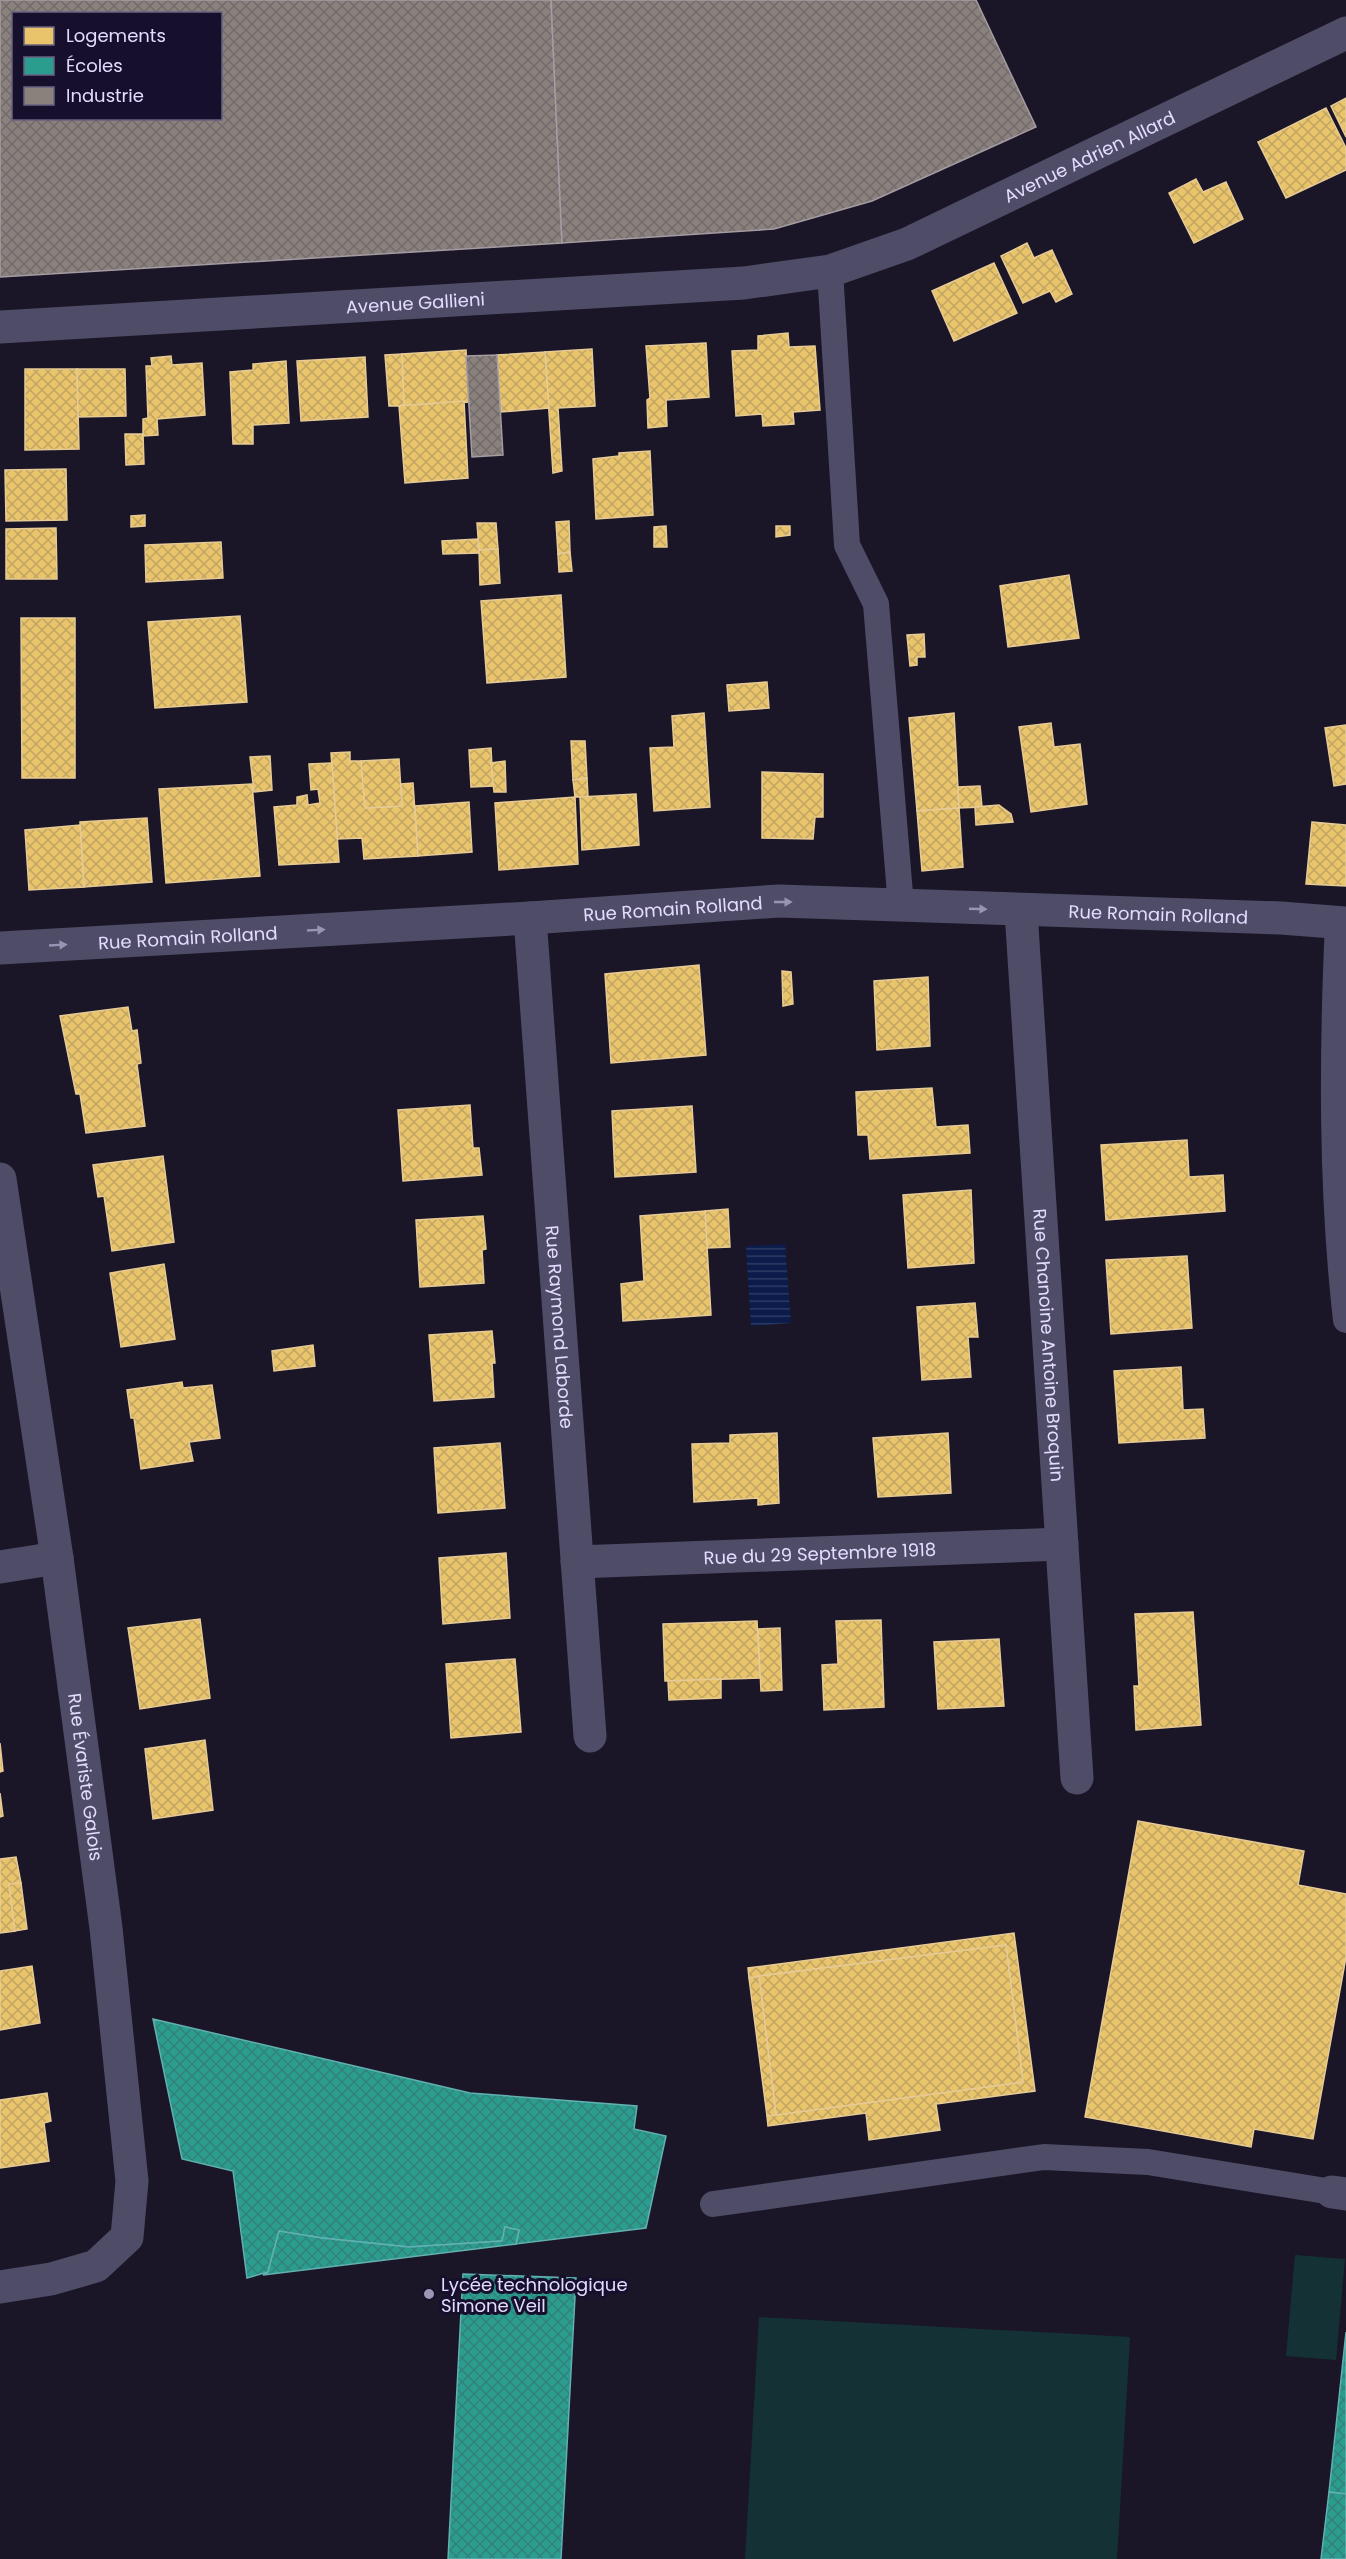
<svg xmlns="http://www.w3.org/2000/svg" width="1346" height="2559" font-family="Poppins,sans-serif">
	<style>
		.green { fill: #143235 }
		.water { fill: url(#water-rules) }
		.homes { fill: url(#homes-cross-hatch); stroke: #e7cb97; stroke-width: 1.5 }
		.schools { fill: url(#schools-cross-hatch); stroke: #62b0b1; stroke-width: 1.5 }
		.industry { fill: url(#industry-cross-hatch); stroke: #a59ca3; stroke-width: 1.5; fill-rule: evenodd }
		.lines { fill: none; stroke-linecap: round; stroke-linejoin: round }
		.lane { stroke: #4f4c67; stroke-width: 26 }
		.street { stroke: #4f4c67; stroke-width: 33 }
		.oneway { fill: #9994b3 }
		.poi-dot { fill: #9d97b3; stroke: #17102d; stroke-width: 2 }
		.labels { text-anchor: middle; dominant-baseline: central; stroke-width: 6; stroke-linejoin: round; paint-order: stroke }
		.street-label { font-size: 18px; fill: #e3dcff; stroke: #17102d }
		.poi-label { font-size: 18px; fill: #e3dcff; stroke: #17102d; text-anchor: start }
	</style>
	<defs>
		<pattern id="water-rules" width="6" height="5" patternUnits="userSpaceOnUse" patternTransform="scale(1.5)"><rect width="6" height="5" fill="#0b1c4a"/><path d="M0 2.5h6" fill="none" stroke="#2e3c65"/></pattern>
		<pattern id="homes-cross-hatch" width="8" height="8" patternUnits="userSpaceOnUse" patternTransform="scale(1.5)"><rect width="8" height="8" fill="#e9c46a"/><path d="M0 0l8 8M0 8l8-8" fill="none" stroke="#c0a462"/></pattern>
		<pattern id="schools-cross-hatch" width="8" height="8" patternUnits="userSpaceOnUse" patternTransform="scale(1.5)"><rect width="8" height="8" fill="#2a9d8f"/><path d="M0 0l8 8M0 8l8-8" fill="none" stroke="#32827b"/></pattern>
		<pattern id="industry-cross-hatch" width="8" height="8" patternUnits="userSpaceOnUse" patternTransform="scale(1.5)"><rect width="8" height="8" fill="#8a817c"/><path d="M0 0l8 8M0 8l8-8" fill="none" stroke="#726b6b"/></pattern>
	</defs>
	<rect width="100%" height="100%" fill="#1a1627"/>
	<g class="green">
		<path d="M1295,2255l50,4 -9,101 -50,-4z"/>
		<path d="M759,2317l371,20 -13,222h-372z"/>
	</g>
	<path class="water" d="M785,1244l6,79 -40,3 -5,-80z"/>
	<g class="homes">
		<path d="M1346,98v39l-15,-31z"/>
		<path d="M1326,108l20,40v22l-60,28 -28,-56z"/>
		<path d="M1196,179l7,13 23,-10 17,37 -49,24 -25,-50z"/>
		<path d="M1027,243l7,15 18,-8 20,44 -16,8 -6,-11 -27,12 -22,-47z"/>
		<path d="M994,263l23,50 -63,28 -22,-50z"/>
		<path d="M788,333l1,14 26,-1 5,64 -27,2 1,12 -31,2 -1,-12 -26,2 -4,-65 26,-1v-14z"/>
		<path d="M706,343l3,54 -43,3 1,26 -19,2 -1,-28 3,-2 -4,-52z"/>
		<path d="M592,349l3,57 -37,2 4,63 -9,2 -8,-121z"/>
		<path d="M466,350l3,52 -65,4 -2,-52z"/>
		<path d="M545,352l4,56 -48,4 -4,-57z"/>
		<path d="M402,354l2,52h-15l-4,-51z"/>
		<path d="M171,356l1,9 30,-2 3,52 -48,4 1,16 -15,1v-17l5,-1 -2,-52h6l-1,-8z"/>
		<path d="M365,357l3,60 -67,4 -4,-60z"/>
		<path d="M286,361l3,62 -36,2v19h-20l-3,-72 23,-2v-6z"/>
		<path d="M25,369h52l2,80 -54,1z"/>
		<path d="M77,369h48l1,47 -48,1z"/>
		<path d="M464,401l4,77 -63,5 -6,-77z"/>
		<path d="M125,434h18l1,30 -18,1z"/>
		<path d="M650,451l3,64 -57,4 -3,-60 26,-3v-3z"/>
		<path d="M66,469l1,51 -61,1 -1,-51z"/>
		<path d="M145,515v11l-14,1v-11z"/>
		<path d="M569,521l1,31 -12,2 -2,-32z"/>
		<path d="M477,523h19l2,26 -19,1z"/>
		<path d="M666,526l1,21h-13v-20z"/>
		<path d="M776,526h14v9l-14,2z"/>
		<path d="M56,528l1,51h-51v-50z"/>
		<path d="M478,539l1,14 -36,1 -1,-13z"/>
		<path d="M221,542l2,36 -77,4 -1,-37z"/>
		<path d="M498,549l2,34 -20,2 -1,-35z"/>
		<path d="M570,552l2,19 -13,1 -1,-18z"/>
		<path d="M1069,575l10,63 -71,9 -8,-61z"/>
		<path d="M561,595l5,82 -79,6 -6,-82z"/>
		<path d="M240,616l7,86 -92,6 -7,-86z"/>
		<path d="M21,618h54v160h-53z"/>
		<path d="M924,634l1,23h-8v8l-7,1 -3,-31z"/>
		<path d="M767,682l2,26 -40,3 -2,-26z"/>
		<path d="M704,713l6,94 -56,4 -4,-63 24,-1 -2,-31z"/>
		<path d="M954,713l5,95 -42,3 -8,-93z"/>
		<path d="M1051,723l3,24 26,-3 7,60 -56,8 -12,-85z"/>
		<path d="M1346,725v59l-12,2 -9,-58z"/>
		<path d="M571,741h14l2,37 -14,2z"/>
		<path d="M491,748l2,38 -22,1 -2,-37z"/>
		<path d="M350,752v9h11l4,47 37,-2 -1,-22 12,-1 5,73 -54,3 -2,-21 -25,1 -6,-86z"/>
		<path d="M270,756l2,34 -18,2 -4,-35z"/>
		<path d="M399,759l3,47 -37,2 -4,-47z"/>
		<path d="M505,761l1,31h-12l-3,-29z"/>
		<path d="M332,763l7,99 -60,3 -5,-58 23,-2v-8l10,-2 1,10 12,-2 -2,-14 -7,1 -2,-26z"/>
		<path d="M762,772l61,2v43h-8l-2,22 -51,-1z"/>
		<path d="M587,778l1,19h-13l-2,-17z"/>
		<path d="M252,784l8,92 -94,7 -7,-94z"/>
		<path d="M980,786l2,21 -23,1 -1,-21z"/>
		<path d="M636,794l3,51 -57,5 -2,-53z"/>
		<path d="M575,797l3,67 -79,6 -4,-67z"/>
		<path d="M469,802l3,50 -54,4 -3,-50z"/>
		<path d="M999,805l12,9 2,8 -37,3 -1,-18z"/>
		<path d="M959,808l4,59 -41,4 -5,-60z"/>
		<path d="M147,818l5,64 -68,5 -4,-65z"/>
		<path d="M1312,822l34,3v61l-40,-2z"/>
		<path d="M80,825l4,62 -55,3 -4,-60z"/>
		<path d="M699,965l7,90 -95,8 -6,-89z"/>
		<path d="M782,971l9,1 2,32 -10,2z"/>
		<path d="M928,977l2,69 -53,4 -3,-69z"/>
		<path d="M128,1007l4,24 5,-1 4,33 -4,1 8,62 -59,7 -6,-39h-4l-16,-78z"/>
		<path d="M932,1088l4,39 32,-2 2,28 -100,6 -2,-24h-10l-2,-43z"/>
		<path d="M470,1105l3,43h6l3,27 -79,6 -5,-71z"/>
		<path d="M692,1106l4,66 -81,5 -3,-66z"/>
		<path d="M1187,1140l2,37 34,-2 2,36 -119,9 -5,-75z"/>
		<path d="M163,1156l11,86 -62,9 -8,-55 -6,1 -5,-32z"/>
		<path d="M971,1190l3,73 -66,5 -5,-73z"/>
		<path d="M728,1209l2,38 -23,1 -2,-37z"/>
		<path d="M705,1211l6,104 -88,6 -2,-37 23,-3 -4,-65z"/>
		<path d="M483,1216l3,33 -4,1 2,33 -64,4 -4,-67z"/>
		<path d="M1187,1256l5,72 -81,6 -5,-74z"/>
		<path d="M164,1264l11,75 -54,8 -11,-74z"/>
		<path d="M975,1303l3,34h-10l3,40 -49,3 -5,-73z"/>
		<path d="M492,1331l3,32h-3l2,34 -60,4 -5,-66z"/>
		<path d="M313,1345l2,21 -41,5 -2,-20z"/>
		<path d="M1181,1367l2,43 20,-1 2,29 -86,5 -5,-72z"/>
		<path d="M182,1382l1,6 29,-3 8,53 -31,4 4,19 -52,8 -7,-51h-3l-4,-28z"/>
		<path d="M777,1433l2,70 -21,2v-7l-64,4 -2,-58 38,-1v-8z"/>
		<path d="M948,1433l3,60 -73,4 -5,-59z"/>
		<path d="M500,1443l5,65 -67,5 -4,-65z"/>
		<path d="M506,1553l4,65 -67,6 -4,-66z"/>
		<path d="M1193,1612l8,113 -65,5 -2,-44h5l-4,-72z"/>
		<path d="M200,1619l10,79 -70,11 -12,-81z"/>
		<path d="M881,1620l3,87 -60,3 -2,-45 16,-1 -2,-43z"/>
		<path d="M757,1621l3,57 -95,3 -2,-57z"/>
		<path d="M780,1628l2,62 -21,1 -3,-62z"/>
		<path d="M999,1639l5,67 -66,3 -4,-67z"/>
		<path d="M515,1659l6,73 -70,6 -5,-74z"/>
		<path d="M721,1679v19l-52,2 -1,-19z"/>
		<path d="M205,1740l8,70 -60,9 -8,-70z"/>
		<path d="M0,1743l3,28 -3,1z"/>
		<path d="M0,1793l3,23 -3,1z"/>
		<path d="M1138,1821l166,30 -6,34 48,9v63l-33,182 -59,-10 -3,18 -166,-30z"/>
		<path d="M16,1857l5,26 -12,1 6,47 -15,2v-74z"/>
		<path d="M21,1883l6,46 -12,2 -6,-47z"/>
		<path d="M1014,1933l21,158 -99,13 4,26 -71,10 -3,-27 -98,13 -1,-10 256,-34 -17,-137 -257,33 -1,-10z"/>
		<path d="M1006,1945l17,137 -247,33 -17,-139z"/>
		<path d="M32,1966l8,57 -40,7v-59z"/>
		<path d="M759,1976l17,139 -9,1 -18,-138z"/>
		<path d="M47,2093l4,28 -7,2 5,38 -49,7v-68z"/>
	</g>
	<g class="schools">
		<path d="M153,2019l317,74 167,13 -3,23 32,7 -20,92 -130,16 3,-14 -14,-3 -3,14 -93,6 -87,-9 -43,-7 -11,41 -21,6 -14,-107 -51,-12z"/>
		<path d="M505,2227l14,3 -3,14 -253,31 5,-3 11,-41 43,7 87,9 93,-6z"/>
		<path d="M463,2274l113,4 -15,281h-113z"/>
		<path d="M1346,2332v162l-17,-2z"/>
		<path d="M1329,2492l17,2v65h-25z"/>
	</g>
	<g class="industry">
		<path d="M0,0h551l11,243 -562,34zM14,14h206v104h-206z"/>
		<path d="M551,0h425l60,127 -164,74 -98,28 -212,14z"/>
		<path d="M497,355l6,100 -31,2 -6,-101z"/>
	</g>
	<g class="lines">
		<g class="lane">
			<path d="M830,271l17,274 29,59 25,302"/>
			<path d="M1338,922c-6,132 -7,266 8,398"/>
			<path d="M713,2204l331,-47 104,5 184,30"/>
		</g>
		<g class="street">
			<path id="s1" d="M0,327l744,-44 86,-12 77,-27 439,-211"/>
			<path id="s2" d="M1021,911l56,867"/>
			<path id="s3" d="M530,918l60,818"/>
			<path id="s4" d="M0,948l530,-30 249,-17 502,17 65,5"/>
			<path id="s5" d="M0,1179l57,379 49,370 26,253 -5,56 -31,29 -45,13 -51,8"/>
			<path id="s6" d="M577,1562l485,-18"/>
			<path d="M0,1567l57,-9"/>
			<path d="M1332,2192l14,2"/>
		</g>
	</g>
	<defs><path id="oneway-solid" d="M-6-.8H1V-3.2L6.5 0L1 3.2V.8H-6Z" transform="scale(1.5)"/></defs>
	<g class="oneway">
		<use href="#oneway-solid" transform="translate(783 902)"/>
		<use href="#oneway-solid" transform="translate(978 909) rotate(2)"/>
		<use href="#oneway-solid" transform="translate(316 930) rotate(-3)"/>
		<use href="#oneway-solid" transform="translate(58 945) rotate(-3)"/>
	</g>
	<circle class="poi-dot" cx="429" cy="2294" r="6"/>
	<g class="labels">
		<g class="street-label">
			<text stroke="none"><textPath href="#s1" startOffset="1116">Avenue Adrien Allard</textPath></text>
			<text stroke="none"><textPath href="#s1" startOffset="416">Avenue Gallieni</textPath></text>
			<text stroke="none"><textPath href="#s4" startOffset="674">Rue Romain Rolland</textPath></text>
			<text stroke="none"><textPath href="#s4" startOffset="1160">Rue Romain Rolland</textPath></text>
			<text stroke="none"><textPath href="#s4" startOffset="188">Rue Romain Rolland</textPath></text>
			<text stroke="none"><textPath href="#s3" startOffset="410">Rue Raymond Laborde</textPath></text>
			<text stroke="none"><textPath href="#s2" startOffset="435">Rue Chanoine Antoine Broquin</textPath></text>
			<text stroke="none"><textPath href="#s6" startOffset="243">Rue du 29 Septembre 1918</textPath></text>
			<text stroke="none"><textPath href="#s5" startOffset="604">Rue Évariste Galois</textPath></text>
		</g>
		<g class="poi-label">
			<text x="441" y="2284">Lycée technologique<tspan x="441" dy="21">Simone Veil</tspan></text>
		</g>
	</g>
	<rect x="12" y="12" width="210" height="108" fill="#17102d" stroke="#696281" stroke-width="1.5"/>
	<rect x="24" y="27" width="30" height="18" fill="#e9c46a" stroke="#696281" stroke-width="1.5"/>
	<text x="66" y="42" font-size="18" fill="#e3dcff">Logements</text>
	<rect x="24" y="57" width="30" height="18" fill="#2a9d8f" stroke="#696281" stroke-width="1.5"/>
	<text x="66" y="72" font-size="18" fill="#e3dcff">Écoles</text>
	<rect x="24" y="87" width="30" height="18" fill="#8a817c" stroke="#696281" stroke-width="1.5"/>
	<text x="66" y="102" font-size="18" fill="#e3dcff">Industrie</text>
</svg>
